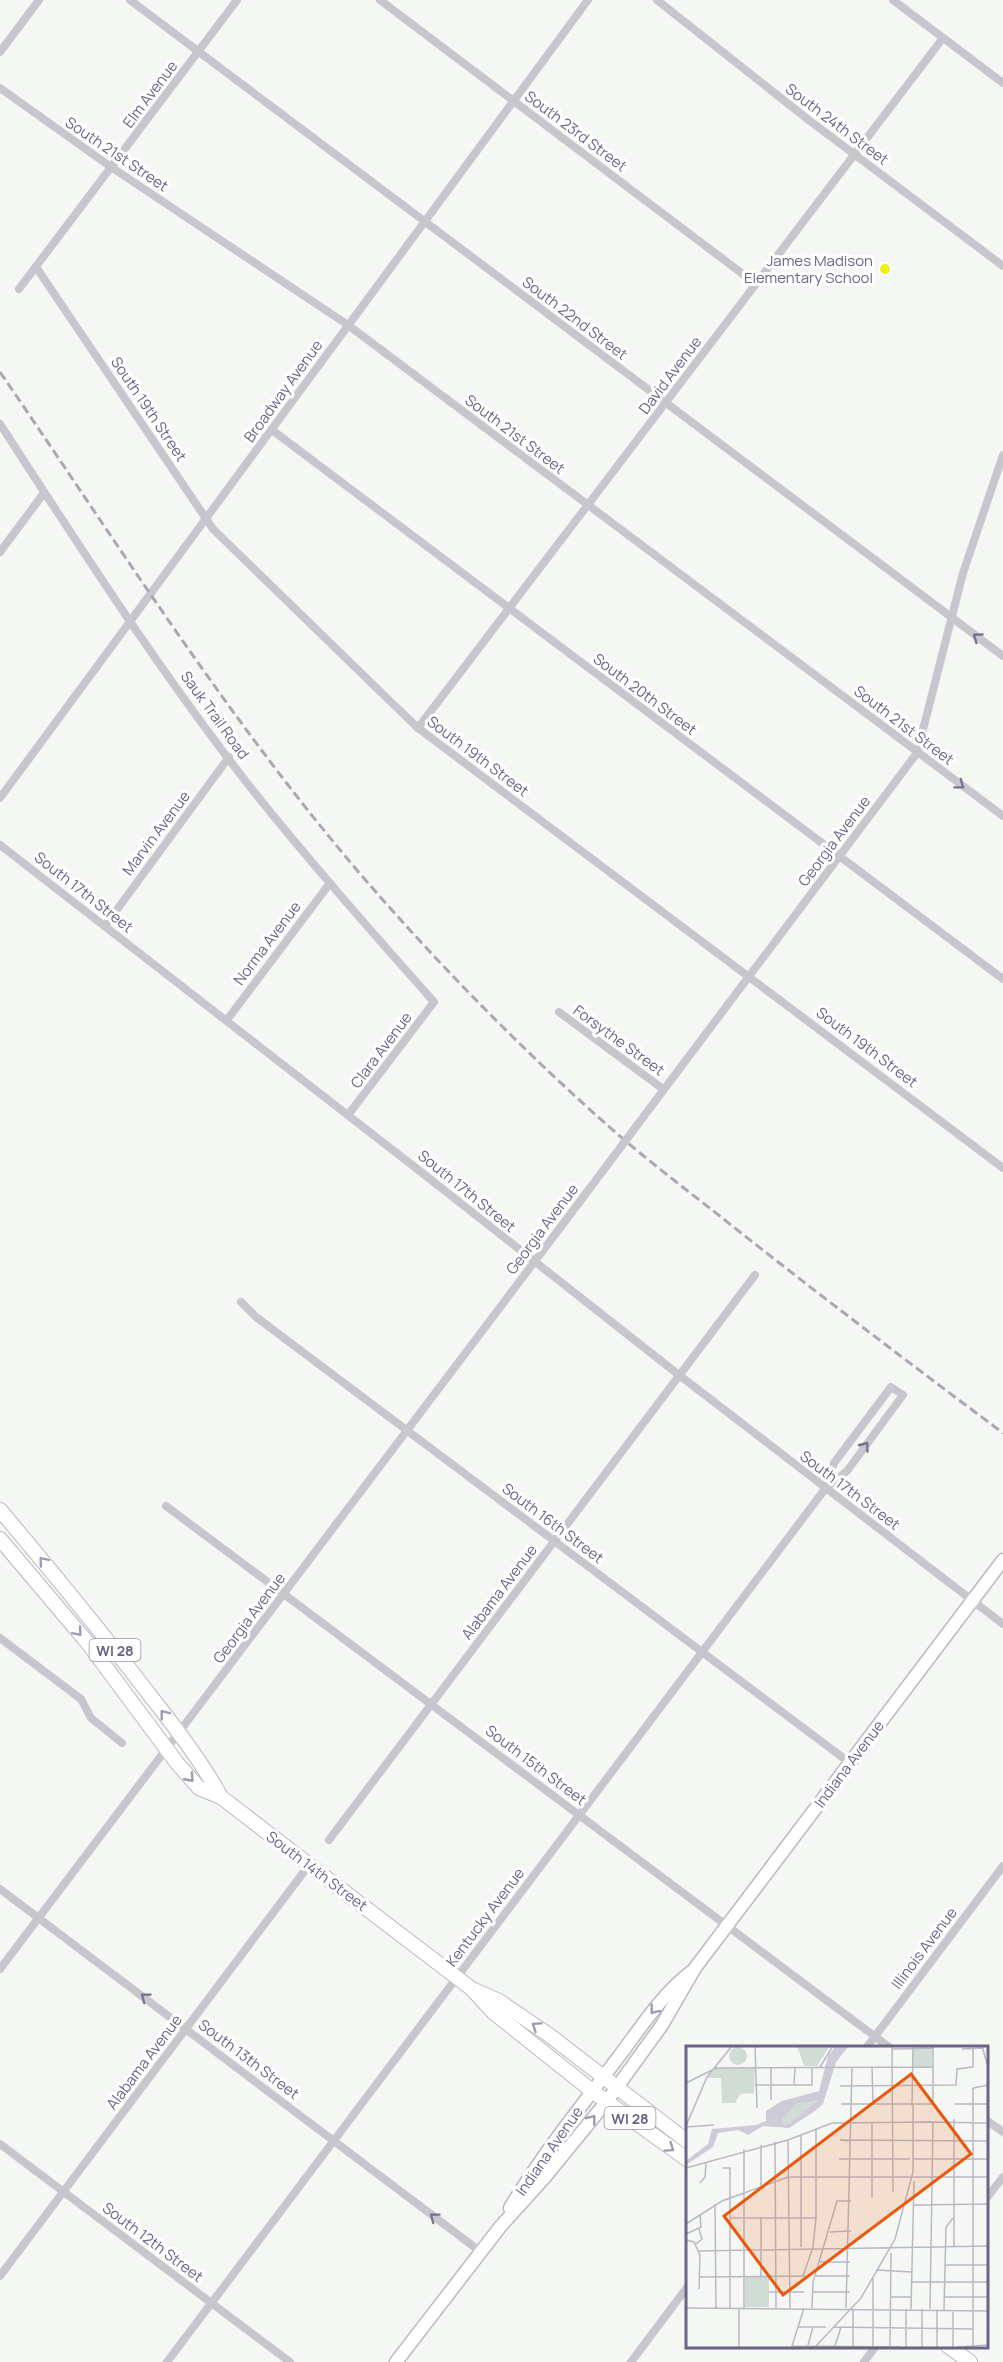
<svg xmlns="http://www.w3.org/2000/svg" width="1003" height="2362" font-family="Manrope,sans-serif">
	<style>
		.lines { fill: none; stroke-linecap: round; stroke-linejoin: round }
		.secondary-casing { stroke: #bab8c2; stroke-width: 15 }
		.primary-casing { stroke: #bbb9c1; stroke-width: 16 }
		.street { stroke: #c8c6cd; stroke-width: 8 }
		.secondary { stroke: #fff; stroke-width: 12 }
		.primary { stroke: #fff; stroke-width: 14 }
		.rail { stroke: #aaa8b3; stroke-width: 3; stroke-dasharray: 9 4.5; stroke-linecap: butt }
		.primary-bridge-casing { stroke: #bbb9c1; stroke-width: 16; stroke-linecap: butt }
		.street-bridge { stroke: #c8c6cd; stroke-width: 8 }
		.primary-bridge { stroke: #fff; stroke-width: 14 }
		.oneway { stroke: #797392 }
		.oneway2 { stroke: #9f9ab1 }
		.poi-dot { fill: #eff01b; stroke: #fff; stroke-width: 2 }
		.labels { text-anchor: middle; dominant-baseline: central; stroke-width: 6; stroke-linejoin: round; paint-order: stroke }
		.shield { fill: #fff; stroke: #9792ab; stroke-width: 1.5 }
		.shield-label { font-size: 14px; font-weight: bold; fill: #6b6487 }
		.street-label { font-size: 15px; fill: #6b6487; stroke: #fff }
		.poi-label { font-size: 15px; fill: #6b6487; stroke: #fff; text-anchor: end }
		.inset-road { fill: none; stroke: #b9b8c5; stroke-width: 1.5 }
		.view { fill: #e8590c; fill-opacity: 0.15; stroke: #e8590c; stroke-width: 3 }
		.inset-edge { fill: none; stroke: #6b6487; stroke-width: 3 }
	</style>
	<rect width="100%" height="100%" fill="#f4f7f3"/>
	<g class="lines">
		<g class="secondary-casing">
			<g id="secondary">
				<path d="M510,2208c32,-53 70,-100 107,-149 23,-30 44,-64 74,-87"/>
				<path d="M396,2362l104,-135 45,-50 62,-76 55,-76 33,-57 308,-408"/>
			</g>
		</g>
		<g class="primary-casing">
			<g id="primary">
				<path d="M0,1510c49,58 96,115 142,175 28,36 57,72 79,112"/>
				<path d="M0,1539l87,103 90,121 22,25 22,9 100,77"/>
				<path d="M472,1989l21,23 103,82 92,66"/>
				<path d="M474,1990l25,11 50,34 139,107"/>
				<path d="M948,2346l22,16"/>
			</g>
		</g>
		<g class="street">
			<path d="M130,0l873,656"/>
			<path d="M380,0l376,284"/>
			<path d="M657,0l153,121 193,145"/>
			<path d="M893,0l110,83"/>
			<path d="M0,52l39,-52"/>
			<path d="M0,88l111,79 237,158 655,491"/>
			<path d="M36,267l177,262 180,175 25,24 585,440"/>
			<path d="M19,289l218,-289"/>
			<path d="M0,424c80,123 160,248 251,364 59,74 121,144 183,214l-86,113"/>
			<path d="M272,430l731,549"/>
			<path d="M0,552l44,-59"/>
			<path d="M418,728l525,-690"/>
			<path d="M0,798l588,-798"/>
			<path d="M0,845l421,327 258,203 324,249"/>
			<path d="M105,926l124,-169"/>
			<path d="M559,1012l104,77"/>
			<path d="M227,1020l103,-137"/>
			<path d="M644,1116l273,-363 46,-180 40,-118"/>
			<path d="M241,1302l15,15 594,446"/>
			<path d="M166,1506l723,541"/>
			<path d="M0,1638l81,61 10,19 31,25"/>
			<path d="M329,1840l426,-565"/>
			<path d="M0,1889l481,363"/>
			<path d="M0,1969l572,-757"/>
			<path d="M867,2047l136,-181"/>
			<path d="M986,2120l17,12"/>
			<path d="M0,2144l290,218"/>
			<path d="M986,2199l17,-22"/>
			<path d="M0,2276l309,-411"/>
			<path d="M167,2362l658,-873 22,-18 56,-76 -12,-8 -57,76 -9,26"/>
			<path d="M631,2362l57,-76"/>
			<path d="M864,2362l12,-16"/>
		</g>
		<use href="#secondary" class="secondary"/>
		<use href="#primary" class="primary"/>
		<path class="rail" d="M0,372c123,179 238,364 382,527 70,79 145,155 224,225 37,33 77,63 115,93 93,74 187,145 282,216"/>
		<g class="primary-bridge-casing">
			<path id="primary-bridge" d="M321,1874l151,115"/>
		</g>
		<path class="street-bridge" d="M572,1212l72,-96"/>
		<use href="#primary-bridge" class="primary-bridge"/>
	</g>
	<defs><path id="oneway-chevron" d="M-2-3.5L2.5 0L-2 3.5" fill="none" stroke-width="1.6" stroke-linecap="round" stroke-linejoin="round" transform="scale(1.5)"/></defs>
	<g class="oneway">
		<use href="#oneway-chevron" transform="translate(977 637) rotate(-144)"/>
		<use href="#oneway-chevron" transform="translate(960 785) rotate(37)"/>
		<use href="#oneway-chevron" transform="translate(865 1446) rotate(-53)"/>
		<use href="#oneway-chevron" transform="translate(145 1997) rotate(-143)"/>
		<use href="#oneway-chevron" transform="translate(434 2217) rotate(-143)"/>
	</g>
	<g class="oneway2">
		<use href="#oneway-chevron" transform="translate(43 1561) rotate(-130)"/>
		<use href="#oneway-chevron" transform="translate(78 1632) rotate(50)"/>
		<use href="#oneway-chevron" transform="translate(164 1714) rotate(-128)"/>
		<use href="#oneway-chevron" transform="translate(190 1778) rotate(48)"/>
		<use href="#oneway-chevron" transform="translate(654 2010) rotate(128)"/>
		<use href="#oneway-chevron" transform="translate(536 2026) rotate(-146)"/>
		<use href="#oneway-chevron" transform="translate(592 2119) rotate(-51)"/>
		<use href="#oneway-chevron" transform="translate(670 2148) rotate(35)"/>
	</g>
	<circle class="poi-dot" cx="885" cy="269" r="6"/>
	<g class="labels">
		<g class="shield">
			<rect x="89.5" y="1639" width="51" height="22" rx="4.5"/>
			<rect x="604.5" y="2107" width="51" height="22" rx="4.5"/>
		</g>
		<g class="shield-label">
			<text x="115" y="1650">WI 28</text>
			<text x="630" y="2118">WI 28</text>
		</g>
		<g class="street-label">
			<text transform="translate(150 94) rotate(-53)">Elm Avenue</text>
			<text transform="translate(837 124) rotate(37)">South 24th Street</text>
			<text transform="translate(576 131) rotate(37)">South 23rd Street</text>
			<text transform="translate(117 154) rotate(34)">South 21st Street</text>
			<text transform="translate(575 318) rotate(37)">South 22nd Street</text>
			<text transform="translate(670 375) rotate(-53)">David Avenue</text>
			<text transform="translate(283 391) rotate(-54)">Broadway Avenue</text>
			<text transform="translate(149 409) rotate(56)">South 19th Street</text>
			<text transform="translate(515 434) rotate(37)">South 21st Street</text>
			<text transform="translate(645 694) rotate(37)">South 20th Street</text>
			<text transform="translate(215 715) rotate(54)">Sauk Trail Road</text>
			<text transform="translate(904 725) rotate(37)">South 21st Street</text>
			<text transform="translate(478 756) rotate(37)">South 19th Street</text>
			<text transform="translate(156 833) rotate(-53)">Marvin Avenue</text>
			<text transform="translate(834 841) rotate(-53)">Georgia Avenue</text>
			<text transform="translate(84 892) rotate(38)">South 17th Street</text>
			<text transform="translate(267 943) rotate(-53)">Norma Avenue</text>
			<text transform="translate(619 1040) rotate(36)">Forsythe Street</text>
			<text transform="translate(867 1047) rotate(37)">South 19th Street</text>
			<text transform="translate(381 1050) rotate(-53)">Clara Avenue</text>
			<text transform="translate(467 1191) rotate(39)">South 17th Street</text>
			<text transform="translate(542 1229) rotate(-53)">Georgia Avenue</text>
			<text transform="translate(850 1490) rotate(37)">South 17th Street</text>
			<text transform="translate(553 1523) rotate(37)">South 16th Street</text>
			<text transform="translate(499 1592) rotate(-53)">Alabama Avenue</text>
			<text transform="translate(249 1618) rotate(-53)">Georgia Avenue</text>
			<text transform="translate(849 1764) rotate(-53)">Indiana Avenue</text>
			<text transform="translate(536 1765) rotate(37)">South 15th Street</text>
			<text transform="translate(317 1871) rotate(37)">South 14th Street</text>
			<text transform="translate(485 1917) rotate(-53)">Kentucky Avenue</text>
			<text transform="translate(924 1948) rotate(-53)">Illinois Avenue</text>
			<text transform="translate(249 2059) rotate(37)">South 13th Street</text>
			<text transform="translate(144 2062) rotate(-53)">Alabama Avenue</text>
			<text transform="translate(549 2151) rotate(-55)">Indiana Avenue</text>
			<text transform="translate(153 2242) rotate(37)">South 12th Street</text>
		</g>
		<g class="poi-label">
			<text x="873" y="260">James Madison<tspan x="873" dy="17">Elementary School</tspan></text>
		</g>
	</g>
	<g transform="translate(686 2046)">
		<rect width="302" height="302" fill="#f4f7f3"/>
		<path d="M111,0h33l-13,20h-13z" fill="#d2dcd6"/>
		<path d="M43 10a9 9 0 1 1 18 0a9 9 0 1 1-18 0ZM227,3h19v18h-19zM30,22h39l-1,25 -14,1 -5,9h-13l-1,-25h-14zM133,53l-29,26h-7l-1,-5 14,-16zM59,231h24v30h-24z" fill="#d2dcd6"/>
		<path d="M150,0h13l-13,16 -13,42 -8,7 -26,17 -26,-2 -15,9 -10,-5 -20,3 -5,14 -27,18v-4l22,-17 4,-15 44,-4 10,-4v-10l16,-10 37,-10 9,-35zM132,54l-28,24 -7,1 -1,-5 14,-16z" fill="#cccbd7" fill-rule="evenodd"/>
		<path class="inset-road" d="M69,0l2,62M206,0l1,146M296,0l6,21M206,3l41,-1M276,3l21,-1M134,21l13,-21M186,21l1,37M0,37l30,-15 217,-1M69,39h57v-18M108,39l1,-18M154,40l116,-1 1,-16 16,-2v-19M85,54v-33M155,58h92v-58M268,58h34M226,60l1,-60M268,73v127M241,76l61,1M0,80l21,-49 25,-31M0,81l28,-2M115,89v112M102,94l2,168M165,95l-11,-1 148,1M89,96l1,166M75,99v43M153,113h71M227,113h75M0,122l102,-28 44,-17 98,-1M36,122h8v140M14,137l5,-6 1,-14M186,152v-76M29,158l1,104M227,159l75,-1M45,172h85M0,178l36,-23 66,-24h200M144,186l21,-1M0,188l15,-7 -1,-13M0,194l8,2 6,13 -1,34M10,198l6,-5 -3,-10M12,205l290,-5M134,216h30M259,219h43M190,224l36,2M75,230v-58M117,230l10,-29 3,-29v-89M130,230h34M13,231l106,-1M226,236h76M83,246h35M127,246h37M204,251h21M258,251h44M0,262l302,3M58,262v-159M118,262l-12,38 109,1M126,262l1,-26 24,-81h14M160,262l6,-241M167,263v38M225,263l3,-128M244,263l3,-187M258,264l2,-83 7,-9M112,281h28M148,281l139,2M122,299l5,-18M149,300l6,-19M53,301v-39M129,301l46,-49 34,-59 18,-67v-68M187,301v-69M204,301l1,-94M220,301v-38M236,301v-38M251,301v-37M267,301v-37M272,301l30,-2M287,301v-259l15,-3"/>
		<path class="view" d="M225,28l60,80 -188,141 -59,-79z"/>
		<rect width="302" height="302" class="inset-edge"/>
	</g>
</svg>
